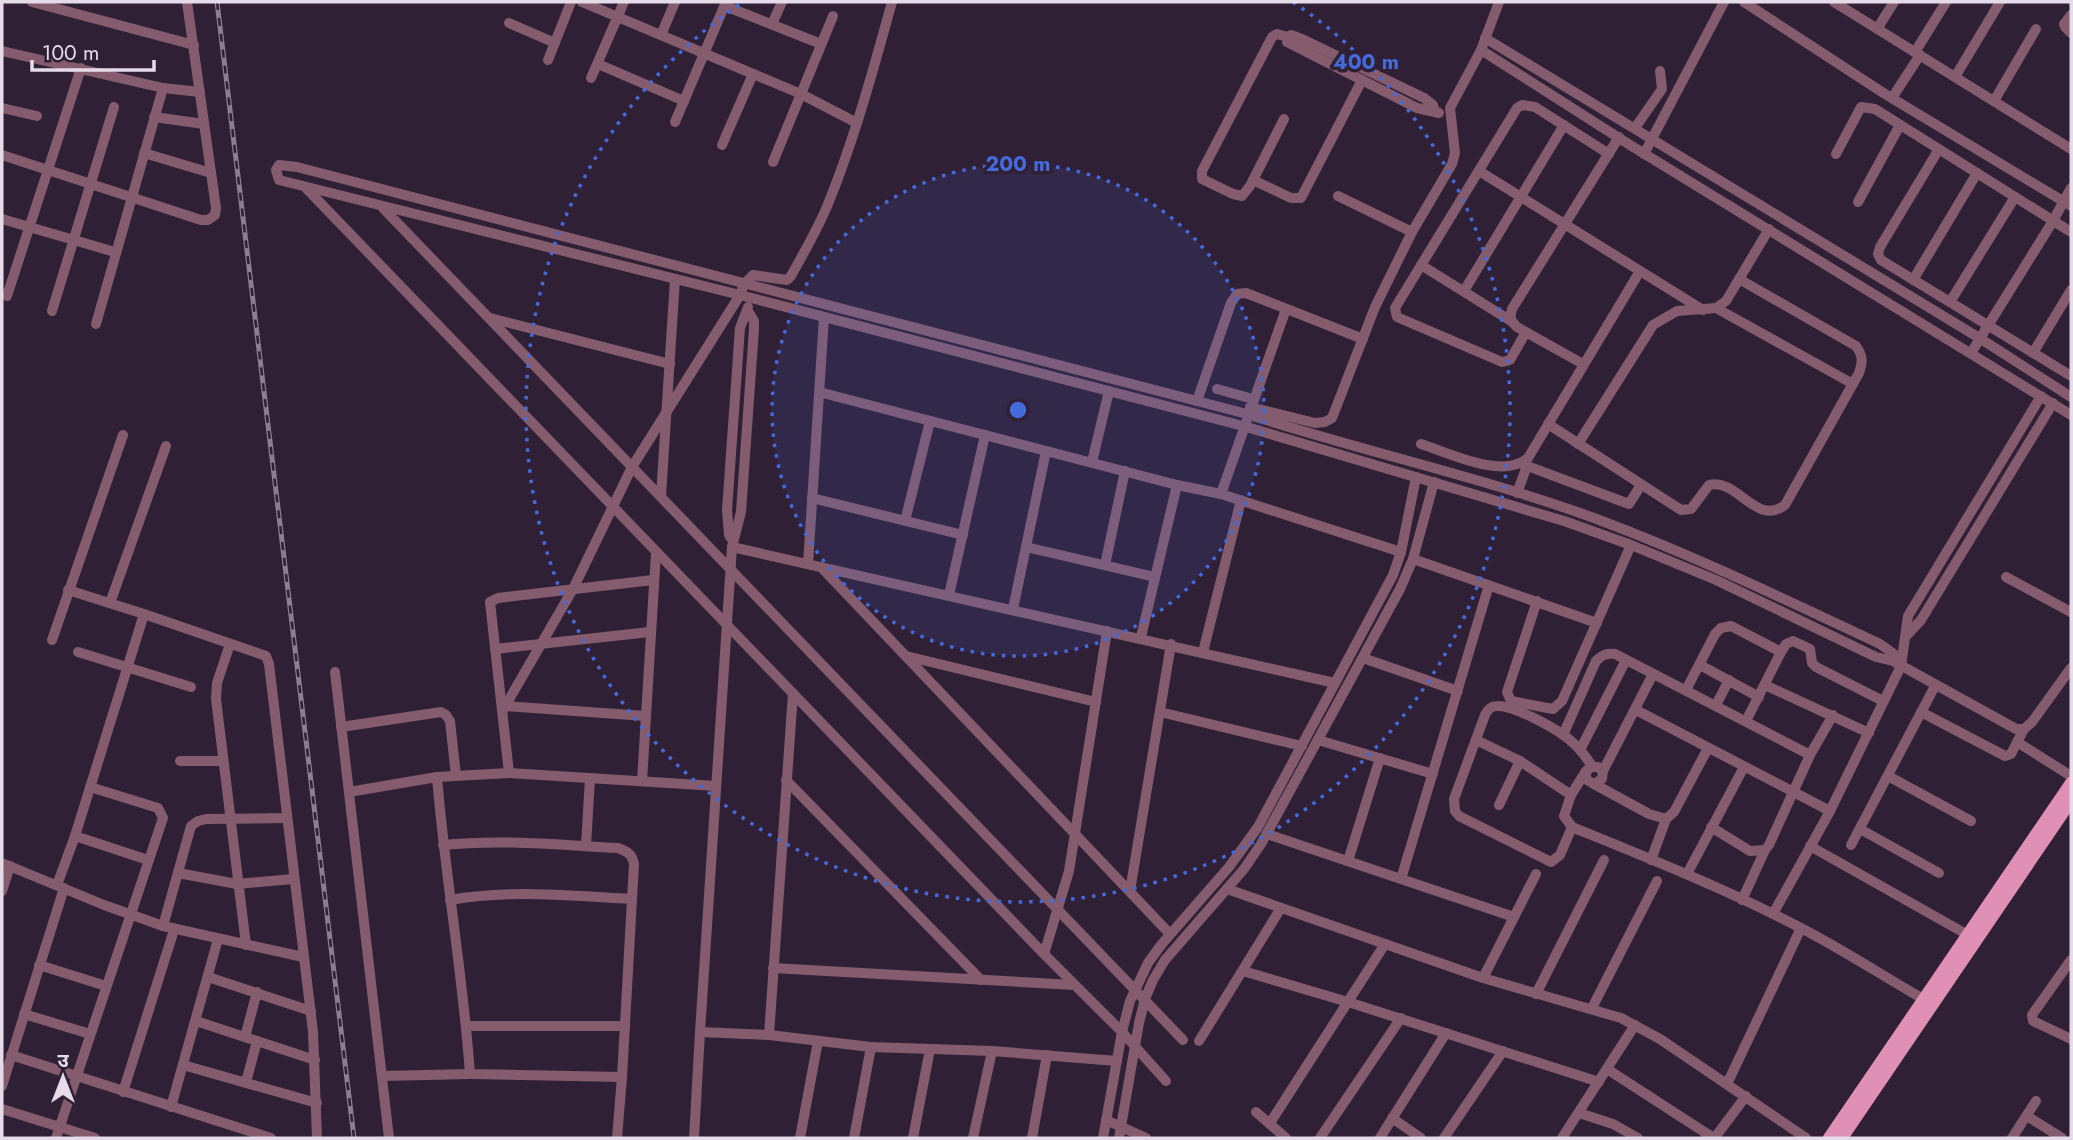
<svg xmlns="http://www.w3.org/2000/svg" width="2073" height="1140" font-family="Jost,'Noto Sans Devanagari',sans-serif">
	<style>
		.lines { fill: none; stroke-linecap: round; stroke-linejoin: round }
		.minor { stroke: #845c6e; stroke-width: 10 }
		.major { stroke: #e190b5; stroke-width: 12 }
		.rail-casing { stroke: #8b7e90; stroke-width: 5 }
		.rail { stroke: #302036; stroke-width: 2.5; stroke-dasharray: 8; stroke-linecap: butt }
		.ring { fill: none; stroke: #456adb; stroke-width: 3.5; stroke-dasharray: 3.5 7 }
		.centre { fill: #456adb; stroke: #302036; stroke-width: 3.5 }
		.ring-label { font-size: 21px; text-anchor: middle; font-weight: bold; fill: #456adb; stroke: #302036; stroke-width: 7; stroke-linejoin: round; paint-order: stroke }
	</style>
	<rect width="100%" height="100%" fill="#302036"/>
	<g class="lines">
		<g class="minor">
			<path d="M32,2l162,43"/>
			<path d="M582,2l219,92 56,29"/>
			<path d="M1744,2l141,92 186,112"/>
			<path d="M1834,2l237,147"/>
			<path d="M725,6l96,38"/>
			<path d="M2071,15l-7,9 1,3 6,6"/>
			<path d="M509,23l46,20"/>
			<path d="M772,24l10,-22"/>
			<path d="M1877,29l17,-27"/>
			<path d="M661,35l14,-33"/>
			<path d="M1288,37l-1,5 4,2 126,64 22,5"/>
			<path d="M1485,38l496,301 90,58"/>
			<path d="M1481,50l149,95 441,270"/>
			<path d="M2,51l161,37 37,4"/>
			<path d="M1915,52l31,-50"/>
			<path d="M548,60l23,-58"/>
			<path d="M598,64l86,37"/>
			<path d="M1955,77l45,-75"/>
			<path d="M591,78l33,-76"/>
			<path d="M1892,98l28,-43"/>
			<path d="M1994,101l42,-72"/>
			<path d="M2,108l35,8"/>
			<path d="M154,117l50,7"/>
			<path d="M1284,119l-34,67 -8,10 -9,-2 -31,-15v-8l70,-134 5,-3 11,3 3,-2 13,5 120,58 9,7 2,6"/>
			<path d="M675,122l51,-120"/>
			<path d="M1635,128l27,-39 -2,-18"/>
			<path d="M722,145l31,-71"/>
			<path d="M1939,149l-59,98 -2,7 3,6 190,116"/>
			<path d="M144,153l67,20"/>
			<path d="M1644,154l80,-152"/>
			<path d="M1836,154l25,-47 14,2 196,123"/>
			<path d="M2,155l199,65h7l7,-5 1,-7 -29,-206"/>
			<path d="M773,162l60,-146"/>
			<path d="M1479,171l224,139"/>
			<path d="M1253,180l38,18h10l61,-118"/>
			<path d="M306,188l738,766"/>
			<path d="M1338,196l74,36"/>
			<path d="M1858,202l42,-77"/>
			<path d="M383,208l800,832"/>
			<path d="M2,219l113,33"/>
			<path d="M1421,265l90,56"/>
			<path d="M1913,280l64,-107"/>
			<path d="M1464,291l100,-166"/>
			<path d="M7,296l74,-228"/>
			<path d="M1950,302l65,-105"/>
			<path d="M1716,308l137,76"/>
			<path d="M52,311l62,-204"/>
			<path d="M490,318l180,46"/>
			<path d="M96,324l67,-236"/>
			<path d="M1526,332l-16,28 -8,2 -105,-45 -2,-9 122,-200 5,-3 13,2 74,47"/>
			<path d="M1971,353l82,-132 18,-33"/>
			<path d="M2033,353l38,-63"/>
			<path d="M1583,364l-66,-37c-6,-6 -8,-9 -5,-18l107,-172"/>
			<path d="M1217,389l36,10"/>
			<path d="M819,392l358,93 44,9 180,58"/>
			<path d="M1197,401l34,-98 6,-9 9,-1 117,46"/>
			<path d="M1250,407l65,16 10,-1 7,-4 43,-111 37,-75 40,-68 3,-11 -5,-45 31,-58 18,-48"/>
			<path d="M1548,424l133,86 10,-1 18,-24c29,-7 47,42 76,20l74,-132c4,-11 4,-17 -3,-27l-117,-67"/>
			<path d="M1421,444c28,9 82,36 107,14l112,-187"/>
			<path d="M1578,444l75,-119 24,-14 39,-3 10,-7 43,-72"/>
			<path d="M1092,462l17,-71"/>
			<path d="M1522,464l107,40 12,-19"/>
			<path d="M1517,493l10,-27"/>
			<path d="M1221,494l65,-185"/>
			<path d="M661,496l14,-217"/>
			<path d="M812,498l151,37"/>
			<path d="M905,521l25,-100"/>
			<path d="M733,541l-4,-6 -2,-25 13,-182 8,-21"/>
			<path d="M732,547l603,136"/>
			<path d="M1026,547l129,30"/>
			<path d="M1413,559l184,64"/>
			<path d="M808,564l16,-247"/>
			<path d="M1105,565l20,-94"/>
			<path d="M821,567l349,367"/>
			<path d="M2006,577l65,35"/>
			<path d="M68,590l76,24 122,42 3,8 44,368 4,106"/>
			<path d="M949,595l36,-160"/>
			<path d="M1537,601l-30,91 4,9 42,8 9,-8 69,-156"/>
			<path d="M110,603l56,-157"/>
			<path d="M1013,609l33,-158"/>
			<path d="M1107,631l-38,240 -25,83 78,78 44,49"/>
			<path d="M1907,635l14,-15 132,-217"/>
			<path d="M1141,637l36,-152"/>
			<path d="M52,640l71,-205"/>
			<path d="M230,644l-13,39 -1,16 30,246"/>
			<path d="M495,649l155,-17"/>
			<path d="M78,652l113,35"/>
			<path d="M1203,652l38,-152"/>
			<path d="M906,656l190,46"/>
			<path d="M1363,658l95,33"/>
			<path d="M1893,661l1,-7 -14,-10c-98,-46 -195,-93 -297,-130 -110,-39 -225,-64 -336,-100l-950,-247 -18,-2 -3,5 3,10 8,2 453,113 503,131 321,95 67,24 85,35 160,77 17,4 123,68h8l8,-7 39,-54"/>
			<path d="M1700,665l59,32"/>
			<path d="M335,672l54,466"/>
			<path d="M1765,685l104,48"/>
			<path d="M1686,690l29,-56 6,-6 10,-2 50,26"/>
			<path d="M1716,705l13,-25"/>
			<path d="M505,706l140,10"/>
			<path d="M503,710l70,-121 59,-122 108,-172 4,-11 9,-9 34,5 4,-4c13,-24 27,-47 37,-72 27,-66 45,-134 64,-202"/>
			<path d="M1636,710l194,101"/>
			<path d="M1160,712l142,34"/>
			<path d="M1921,712l84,44 6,-2 13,-25"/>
			<path d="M1746,721l35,-69 5,-8 7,-3 17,8 2,14 4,4 67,34"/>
			<path d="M341,727l100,-15 5,3 4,6 6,55"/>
			<path d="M1563,735l33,-74c6,-6 10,-8 19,-7l195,101"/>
			<path d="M1318,740l115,34"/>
			<path d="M1476,740l44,21 51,34"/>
			<path d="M2017,742l54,34"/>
			<path d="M1580,750l46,-90"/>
			<path d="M180,761h43"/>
			<path d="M1586,771l-15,24 -7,21 8,11c76,31 154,62 227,100 43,22 84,49 126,73"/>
			<path d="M1603,771l-5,-4h-8l-5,7 2,6 7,4 8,-5 1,-8 50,-97"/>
			<path d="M509,773l-19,-171 8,-4 155,-18"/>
			<path d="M1888,776l83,45"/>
			<path d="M437,777c8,99 26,197 33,297l152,3 -5,61"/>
			<path d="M786,780l195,200"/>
			<path d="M642,781l14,-228"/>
			<path d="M1594,784l55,30 17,5 8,-7 34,-64"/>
			<path d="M349,792l88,-15 72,-4 207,13"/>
			<path d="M1499,805l21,-44"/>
			<path d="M1572,827l-12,28 -9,7 -92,-46 -4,-5 -1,-12 31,-84c3,-6 6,-9 12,-9 17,-1 62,24 74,35 9,7 15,16 21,25"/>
			<path d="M1711,827l39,24 15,-1 4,-5 41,-90 23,-40"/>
			<path d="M1860,829l79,44"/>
			<path d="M1267,834l247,83"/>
			<path d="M75,836l73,24"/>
			<path d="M443,845c58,-6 116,0 175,3 10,4 14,6 16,16l-12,213"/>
			<path d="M1851,845l84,-159"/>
			<path d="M586,846l4,-68"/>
			<path d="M1810,846l158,89"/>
			<path d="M1651,860l15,-41"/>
			<path d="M1348,861l32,-103"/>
			<path d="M2,863l102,42 59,21 140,31"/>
			<path d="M178,873l59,11 56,-5"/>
			<path d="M1687,874l57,-107"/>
			<path d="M1401,879l88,-294"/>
			<path d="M57,885l18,-49 69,-222"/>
			<path d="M1227,889l256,89 138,40 39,21 146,99"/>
			<path d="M2,891l8,-25"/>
			<path d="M1130,891l41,-247"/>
			<path d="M450,900c60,-11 121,-4 182,-1"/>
			<path d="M1742,900l23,-50"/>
			<path d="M1773,914l57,-103 71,-145 7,-50 133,-220"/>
			<path d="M163,926l28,-100 7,-5 8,-2 81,-1"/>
			<path d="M2071,960l-39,55 1,6 38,18"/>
			<path d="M39,965l67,21"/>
			<path d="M773,968l301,17"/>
			<path d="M1243,971l105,31 251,80"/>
			<path d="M208,977l103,34"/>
			<path d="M1483,978l53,-104"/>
			<path d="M1536,994l68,-134"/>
			<path d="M1592,1008l65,-127"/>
			<path d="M24,1014l66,20"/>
			<path d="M196,1021l119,39"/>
			<path d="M467,1026h158"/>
			<path d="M700,1032l32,-485 9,-35 13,-183v-8l-6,-10"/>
			<path d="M769,1035l24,-342"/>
			<path d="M245,1037l12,-45"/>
			<path d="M1199,1041l82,-133"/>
			<path d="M11,1055l260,83"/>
			<path d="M183,1065l134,38"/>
			<path d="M1607,1069l105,68 4,-1 30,-40"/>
			<path d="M382,1076l88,-2"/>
			<path d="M246,1082l11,-41"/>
			<path d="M1727,1084l74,-156"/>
			<path d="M2,1086l62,-198"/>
			<path d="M123,1092l51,-162"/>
			<path d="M171,1107l47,-168"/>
			<path d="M2,1109l93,29"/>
			<path d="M1256,1112l30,26"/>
			<path d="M1579,1113l34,11 25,14"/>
			<path d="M2027,1116l35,22"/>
			<path d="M1392,1118l29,20"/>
			<path d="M1106,1120l40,18"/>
			<path d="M1270,1123l115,-179"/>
			<path d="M56,1138l107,-320 -5,-10 -68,-21"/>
			<path d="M694,1138l6,-106 69,3 102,12 121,4"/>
			<path d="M800,1138l18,-97"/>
			<path d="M854,1138l17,-91"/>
			<path d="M913,1138l17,-89"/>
			<path d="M973,1138l19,-87 125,10"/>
			<path d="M1032,1138l15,-83"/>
			<path d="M1103,1138l19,-106 8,-31 18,-38 13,-18 68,-78 29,-40 135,-252 8,-23 15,-75"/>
			<path d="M1119,1138l20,-115 6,-24 8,-19 12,-20 79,-91 17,-25 139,-255 13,-30 21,-77"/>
			<path d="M1320,1138l81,-120"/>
			<path d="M1380,1138l66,-105"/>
			<path d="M1444,1138l59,-87"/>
			<path d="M1562,1138l73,-113"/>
			<path d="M2012,1138l24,-37"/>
		</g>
		<g class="major">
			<path d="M1829,1138l242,-355"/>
			<path d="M1842,1138l229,-337"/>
		</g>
		<g class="rail-casing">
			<path id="rail" d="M217,2l137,1136"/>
		</g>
		<use href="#rail" class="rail"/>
	</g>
	<circle cx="1018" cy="410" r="246" fill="#456adb" fill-opacity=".12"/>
	<g class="ring">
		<circle cx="1018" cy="410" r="246"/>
		<path d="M1293 2A492 492 0 1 1 743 2"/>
	</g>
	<circle cx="1018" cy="410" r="10" class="centre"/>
	<g class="ring-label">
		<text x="1366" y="69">400 m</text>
		<text x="1018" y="171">200 m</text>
	</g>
	<rect width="2073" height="1140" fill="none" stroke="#e5dbe9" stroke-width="7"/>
	<g transform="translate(63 1077)" stroke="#302036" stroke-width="5" paint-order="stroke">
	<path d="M0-5L12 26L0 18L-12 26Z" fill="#e5dbe9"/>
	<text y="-10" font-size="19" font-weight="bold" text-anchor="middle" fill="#e5dbe9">उ</text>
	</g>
	<path d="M32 60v10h122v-10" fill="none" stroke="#e5dbe9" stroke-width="3.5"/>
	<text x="42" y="60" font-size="21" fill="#e5dbe9" stroke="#302036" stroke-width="5" paint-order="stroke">100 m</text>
</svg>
